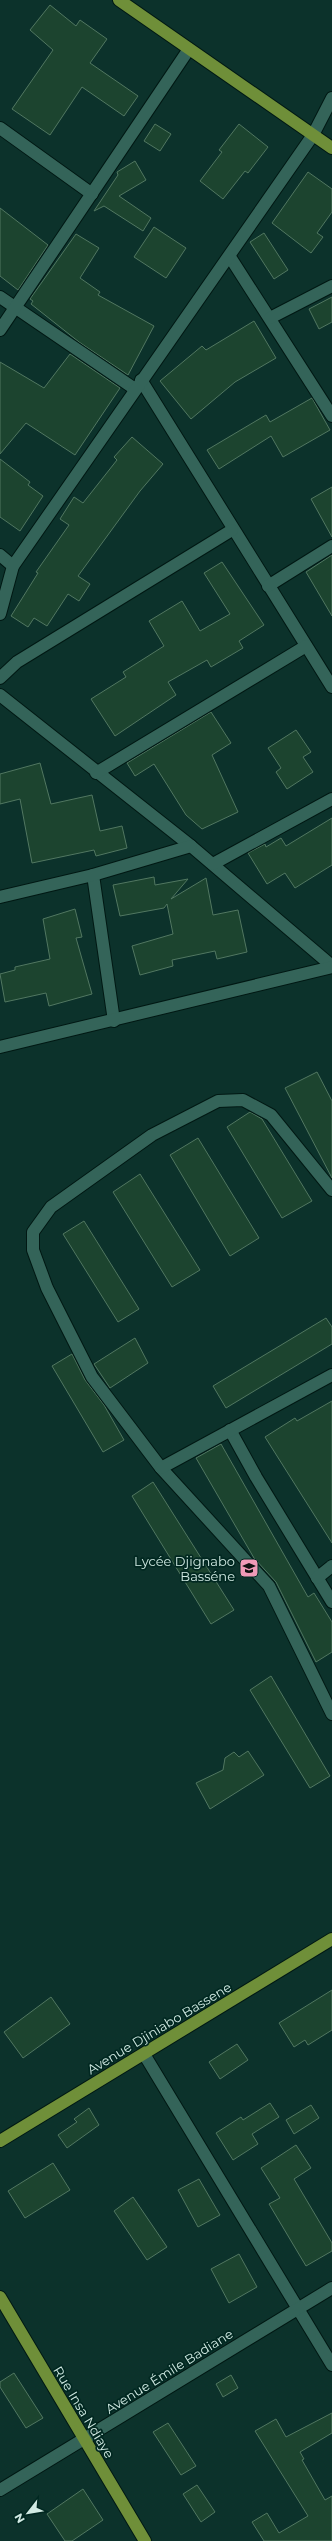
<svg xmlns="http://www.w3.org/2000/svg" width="332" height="2541" font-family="Montserrat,sans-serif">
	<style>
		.building { fill: #1c442f; stroke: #517761 }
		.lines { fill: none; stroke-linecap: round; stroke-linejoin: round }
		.minor-casing { stroke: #011813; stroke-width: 14 }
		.major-casing { stroke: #011813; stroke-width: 14 }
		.minor { stroke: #346459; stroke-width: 12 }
		.major { stroke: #6f8f39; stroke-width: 12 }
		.labels { text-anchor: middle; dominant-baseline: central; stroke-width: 3.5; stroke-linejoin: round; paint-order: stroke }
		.poi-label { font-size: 13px; fill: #d1eae3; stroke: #012821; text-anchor: end }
		.street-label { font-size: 13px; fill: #d1eae3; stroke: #012821 }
	</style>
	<rect width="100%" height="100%" fill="#0c322b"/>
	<g class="building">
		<path d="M50,5l26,21 4,-6 27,19 -17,24 48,33 -14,20 -42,-29 -32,48 -38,-26 41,-59 -23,-20z"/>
		<path d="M155,124l16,10 -11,17 -16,-10z"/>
		<path d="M239,124l29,23 -20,26 -3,-2 -22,28 -23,-18 22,-29 -3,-2z"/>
		<path d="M135,161l11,19 -27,16 32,22 -8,13 -39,-25 -10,5 24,-36 -1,-3z"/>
		<path d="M308,172l24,17v23l-15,21 6,4 -12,16 -39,-30z"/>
		<path d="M0,208l48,37 -30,45 -18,-14z"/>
		<path d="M154,227l32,21 -20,30 -32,-21z"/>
		<path d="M264,233l24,37 -14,9 -24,-37z"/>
		<path d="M76,234l23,14 -19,30 20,14 -2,3 56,31 -26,49 -49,-33 -48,-38 2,-3 -3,-2z"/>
		<path d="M332,297v25l-13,7 -10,-20z"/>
		<path d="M254,321l22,37 -41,24 -44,37 -31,-38 42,-35 4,4z"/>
		<path d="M70,354l50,34 -45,67 -49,-32 -26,31v-92l44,26z"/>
		<path d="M312,398l18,32 -47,27 -12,-21 -52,33 -12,-19 59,-35 4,7z"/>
		<path d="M132,437l31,27 -23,27 -62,85 12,8 -11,17 -11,-7 -21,32 -13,-8 -6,9 -17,-11 27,-43 -2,-1 33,-47 -9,-6 14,-22 9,6 34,-43 -3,-3z"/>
		<path d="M0,459l30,23 -2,3 15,11 -23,35 -20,-14z"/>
		<path d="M332,487v50l-21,-38z"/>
		<path d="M332,555v61l-26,-44z"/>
		<path d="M222,562l42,63 -25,16 4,7 -32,19 -4,-7 -39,22 8,13 -61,41 -24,-37 35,-22 -3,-5 41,-26 -15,-25 33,-20 18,30 30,-17 -26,-41z"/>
		<path d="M211,712l20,31 -19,12 26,57 -36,17 -16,-14 -32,-51 -19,12 -8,-13z"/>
		<path d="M296,730l15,22 -8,5 10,15 -26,17 -11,-17 5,-4 -13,-20z"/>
		<path d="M40,763l11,41 41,-9 8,36 22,-5 5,22 -31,8 -2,-6 -62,13 -12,-64 -20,5v-30z"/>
		<path d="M332,818v47l-37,23 -10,-15 -18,11 -19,-31 17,-9 1,3 15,-9 5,8z"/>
		<path d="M154,877l1,8 33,-6 -17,20 35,-21 7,37 25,-5 9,42 -30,7 -2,-8 -43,9 1,6 -33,9 -8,-29 41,-12 -6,-30 -3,4 -44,8 -7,-31z"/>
		<path d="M75,909l7,28 -6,1 16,56 -43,12 -3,-13 -41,9 -5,-28 15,-4v-3l35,-8 -7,-40z"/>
		<path d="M317,1072l15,29v77l-47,-90z"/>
		<path d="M250,1112l12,7 50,82 -30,17 -55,-91z"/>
		<path d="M198,1138l61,100 -29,18 -60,-101z"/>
		<path d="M140,1174l60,96 -28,17 -59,-95z"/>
		<path d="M84,1221l55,88 -21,13 -55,-88z"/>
		<path d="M326,1318l6,9v17l-106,64 -13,-22z"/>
		<path d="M135,1338l13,25 -38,25 -16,-24z"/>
		<path d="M72,1354l13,26 19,25 20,35 -21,12 -51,-86z"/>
		<path d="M332,1401v142l-67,-106 30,-19 2,3z"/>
		<path d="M221,1444l87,153 6,-4 18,29v30l-16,10 -40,-80 -22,-24 -58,-100z"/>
		<path d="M153,1482l81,128 -23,14 -79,-128z"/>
		<path d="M271,1676l59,100 -20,12 -60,-98z"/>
		<path d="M248,1751l16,24 -54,34 -14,-26 27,-13 2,-12 9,-6 5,5z"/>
		<path d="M332,1990v40l-24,15 -3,-5 -11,7 -15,-24z"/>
		<path d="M51,1997l19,27 -47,34 -19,-26z"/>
		<path d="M237,2044l11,16 -28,19 -11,-17z"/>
		<path d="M270,2103l9,14 -27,17 6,10 -25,16 -17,-27 25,-16 2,3z"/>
		<path d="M311,2105l8,13 -25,16 -8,-14z"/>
		<path d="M89,2108l10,17 -32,23 -9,-13 19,-13 -3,-3z"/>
		<path d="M296,2145l15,23 -17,11 38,64v8l-26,15 -37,-62 11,-6 -19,-30z"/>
		<path d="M53,2163l17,27 -45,28 -17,-27z"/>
		<path d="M199,2179l21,36 -22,12 -20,-37z"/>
		<path d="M133,2197l34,50 -20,13 -33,-49z"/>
		<path d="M239,2254l18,33 -28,16 -18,-34z"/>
		<path d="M14,2373l29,45 -17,10 -26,-41v-5z"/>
		<path d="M231,2375l7,13 -15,9 -7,-13z"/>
		<path d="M332,2413v20l-32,19 4,7 -2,1 23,40 7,-4v45h-68l-12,-19 15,-9 12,20 29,-17 -53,-85 21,-12 10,18z"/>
		<path d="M168,2423l28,43 -15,9 -28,-43z"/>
		<path d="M197,2485l18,27 -14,10 -18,-28z"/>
		<path d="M83,2489l20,31 -31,21h-7l-18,-27z"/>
	</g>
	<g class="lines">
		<g class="minor-casing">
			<g id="minor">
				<path d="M0,128l92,66"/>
				<path d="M230,257l102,159"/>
				<path d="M0,297l135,92"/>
				<path d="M270,318l62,-32"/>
				<path d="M0,330l189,-281"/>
				<path d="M141,380l191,307"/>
				<path d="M0,555l13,11"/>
				<path d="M268,586l64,-40"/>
				<path d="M0,614l13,-48 300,-431 19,-37"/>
				<path d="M0,678l17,-16 215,-132"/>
				<path d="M0,695l191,151 141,120"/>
				<path d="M96,773l210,-127"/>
				<path d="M213,864l119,-65"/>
				<path d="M93,875l21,146"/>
				<path d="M0,897l93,-22 98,-29"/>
				<path d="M0,1047l332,-80"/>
				<path d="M332,1190l-61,-75 -28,-15 -25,1 -66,34 -101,72 -18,25v18l14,38 45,89 69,91 108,118 63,128"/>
				<path d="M230,1430l26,47 76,125"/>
				<path d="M161,1468l171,-93"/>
				<path d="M317,1578l15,-12"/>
				<path d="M144,2054l188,311"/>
				<path d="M0,2490l332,-202"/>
			</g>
		</g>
		<g class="major-casing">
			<g id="major">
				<path d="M119,0l213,148"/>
				<path d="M0,2141l332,-202"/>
				<path d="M0,2297l145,244"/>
			</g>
		</g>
		<use href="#minor" class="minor"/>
		<use href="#major" class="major"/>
	</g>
	<defs>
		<g id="school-square" transform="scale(1)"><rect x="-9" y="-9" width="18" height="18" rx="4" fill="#f09ab7" stroke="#012821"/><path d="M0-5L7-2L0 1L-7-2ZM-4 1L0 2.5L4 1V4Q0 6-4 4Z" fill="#111"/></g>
	</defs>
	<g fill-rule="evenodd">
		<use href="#school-square" x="249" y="1568"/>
	</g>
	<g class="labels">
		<g class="poi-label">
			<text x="235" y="1561">Lycée Djignabo<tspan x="235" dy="15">Basséne</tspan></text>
		</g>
		<g class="street-label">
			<text transform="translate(159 2028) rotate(-31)">Avenue Djiniabo Bassene</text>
			<text transform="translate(169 2371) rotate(-32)">Avenue Émile Badiane</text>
			<text transform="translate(84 2412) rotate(59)">Rue Insa Ndiaye</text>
		</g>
	</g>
	<g transform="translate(28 2513) rotate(239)" stroke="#012821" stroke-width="3" paint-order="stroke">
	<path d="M0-3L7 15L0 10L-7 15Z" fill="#d1eae3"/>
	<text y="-6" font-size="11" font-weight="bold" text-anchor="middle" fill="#d1eae3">N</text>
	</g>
</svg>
